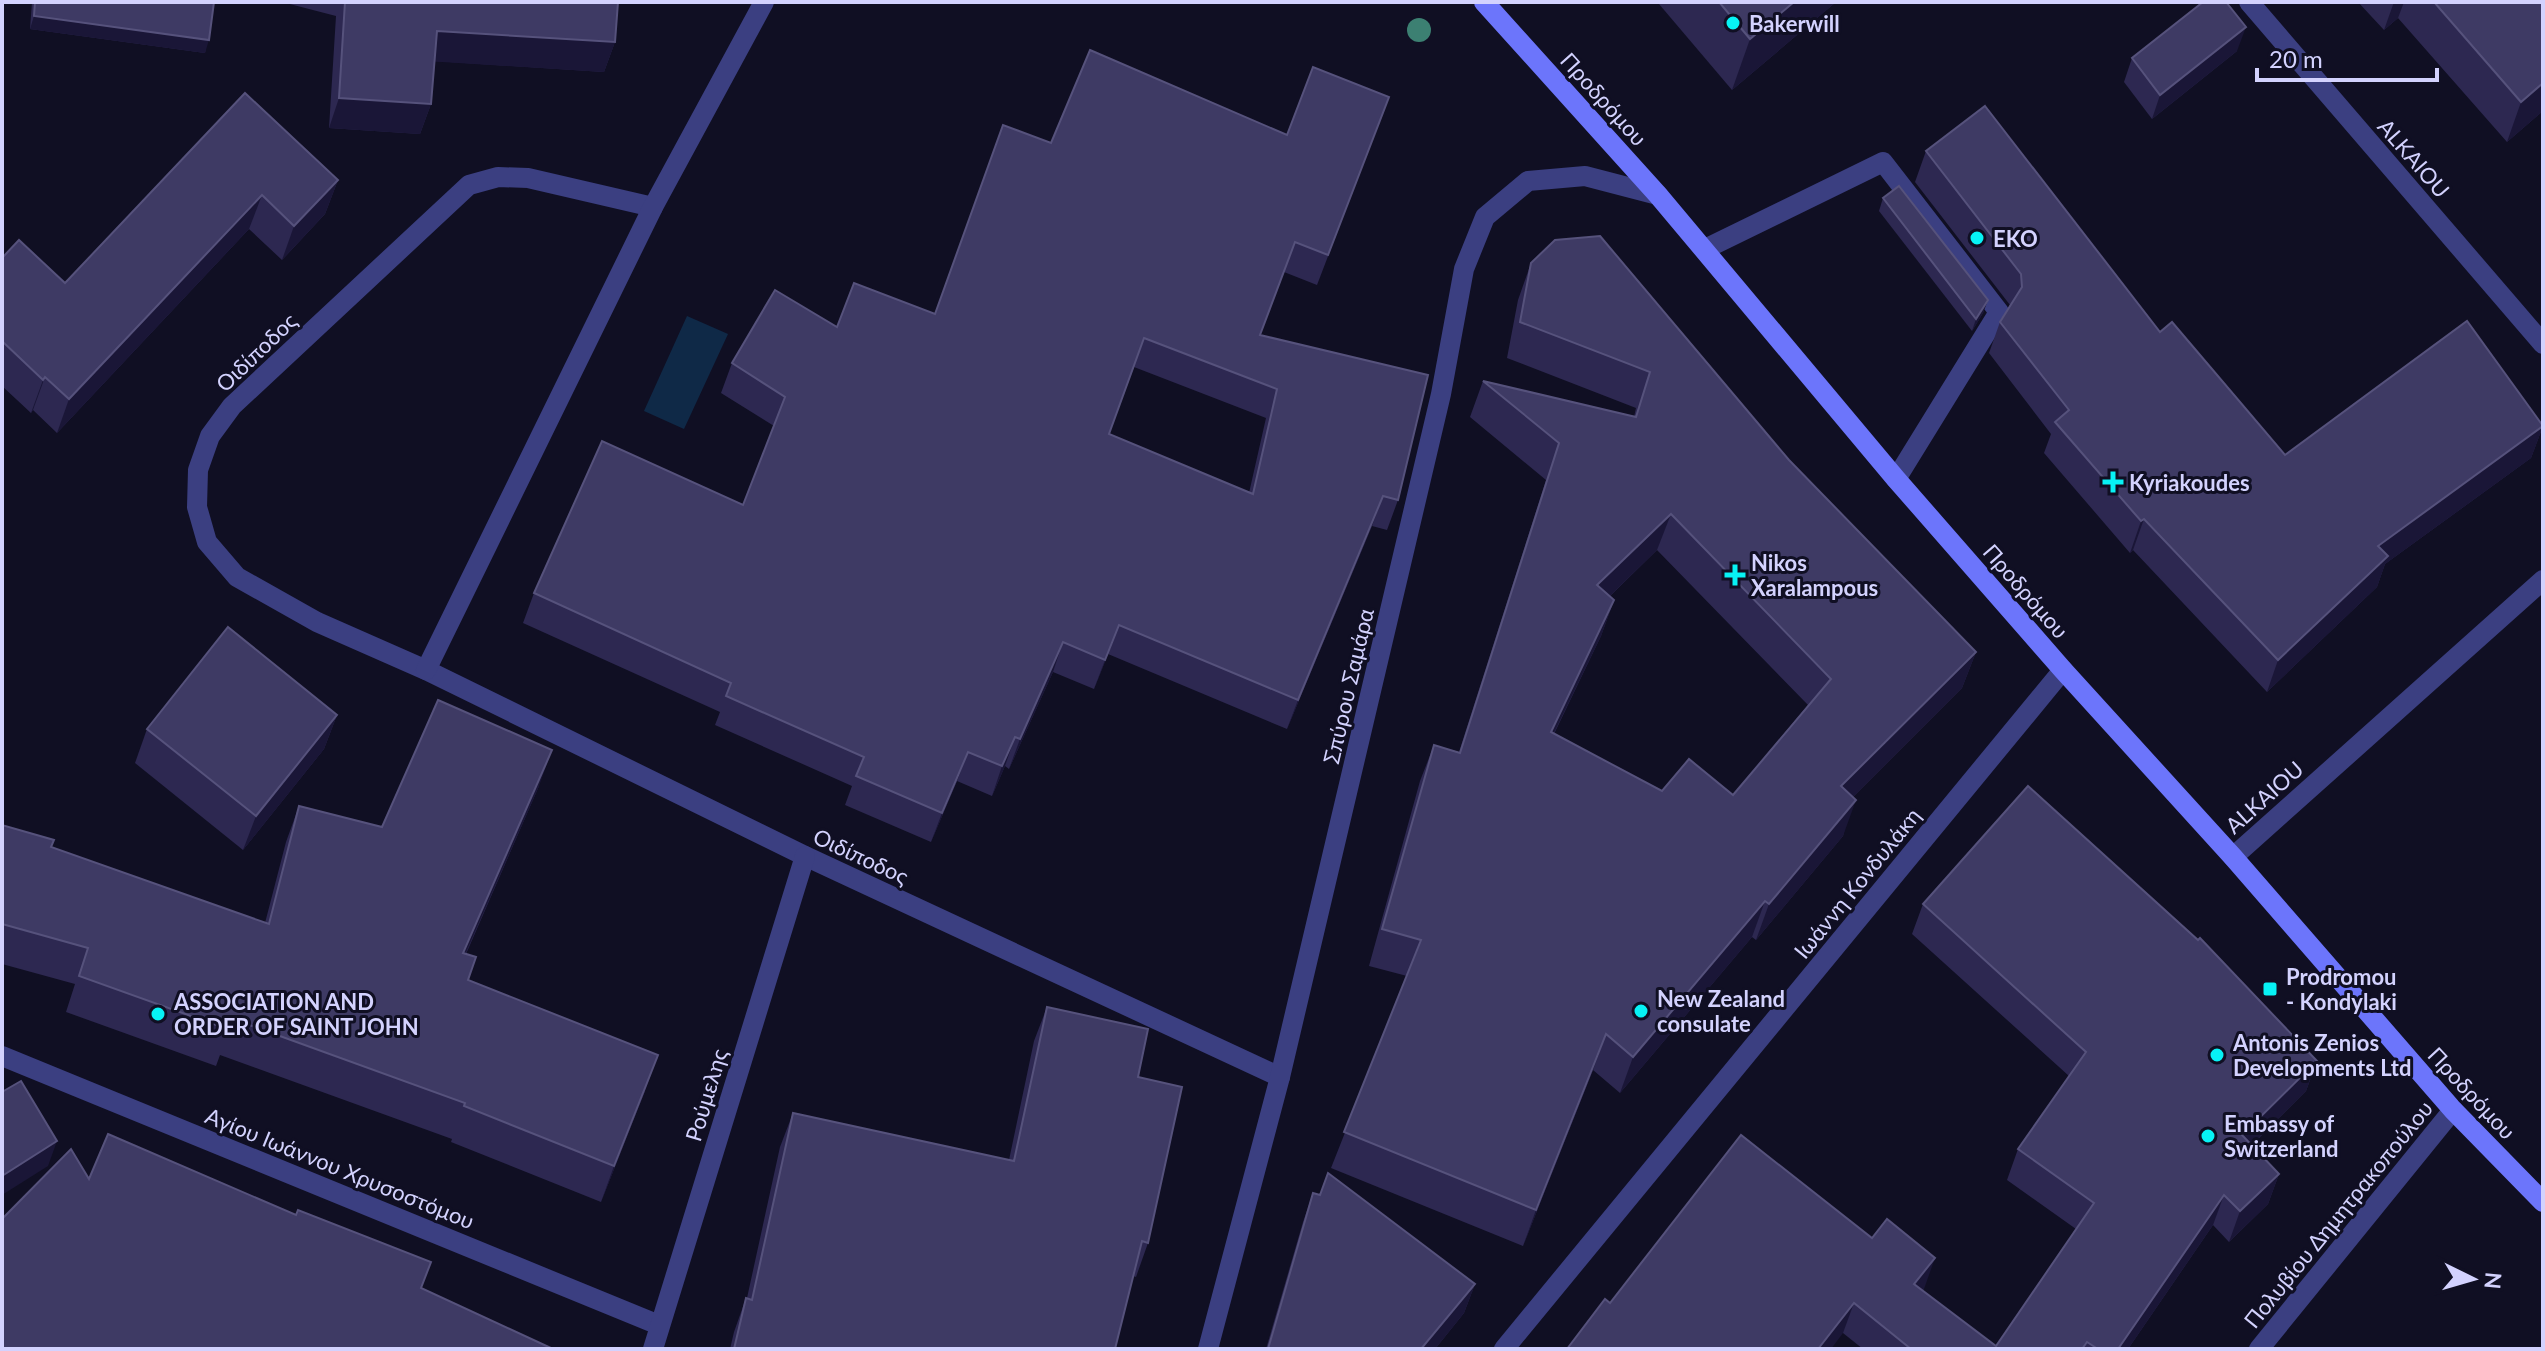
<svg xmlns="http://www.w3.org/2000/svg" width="2545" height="1351" font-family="Lato,sans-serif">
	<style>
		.water { fill: #0f2947 }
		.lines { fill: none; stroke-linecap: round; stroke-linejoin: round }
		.lane { stroke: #3b3f81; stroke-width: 20 }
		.street { stroke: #3b3f81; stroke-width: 20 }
		.secondary { stroke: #6c75fb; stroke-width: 20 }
		.tree { fill: #3c8072 }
		.wall { fill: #2d2851; fill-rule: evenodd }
		.shaded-wall { fill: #1a1637 }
		.building { fill: #3e3a64; stroke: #56527c; stroke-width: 2; fill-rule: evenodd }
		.poi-dot { fill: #07f2f5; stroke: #100f23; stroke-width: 3 }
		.labels { text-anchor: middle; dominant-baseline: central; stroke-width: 6; stroke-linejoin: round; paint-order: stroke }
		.poi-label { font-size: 22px; font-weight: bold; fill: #d3d2fe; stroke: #100f23; text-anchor: start }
		.street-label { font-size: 22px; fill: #d3d2fe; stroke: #100f23 }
	</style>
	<rect width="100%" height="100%" fill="#100f23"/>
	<path class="water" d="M687,316l41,18 -44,95 -40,-18z"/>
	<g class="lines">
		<path class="lane" d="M1705,249l178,-87 116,150 -103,167"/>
		<g class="street">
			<path d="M2249,2l294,342"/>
			<path d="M653,207l-125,-29 -30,-1 -29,8 -237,221 -22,30 -12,34 -1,37 10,35 30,35 80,45 109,48 379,186 475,221"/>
			<path d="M426,670l227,-463 111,-205"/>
			<path d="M2233,857l310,-277"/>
			<path d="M2,1056l657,269"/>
			<path d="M653,1349l152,-493"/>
			<path d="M1208,1349l72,-272 161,-683 23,-125 21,-52 43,-36 57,-5 73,19"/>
			<path d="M1504,1349l559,-679"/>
			<path d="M2259,1349l194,-239"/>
		</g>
		<path class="secondary" d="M1484,2l174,193 238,284 167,191 170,187 220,253 90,92"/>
	</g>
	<circle class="tree" cx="1419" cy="30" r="12"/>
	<g class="wall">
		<path d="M32,2h182l-9,51 -175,-24z"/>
		<path d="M282,2h336l-3,40 -11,30 -170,-11 -3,43 -11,30 -91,-6 7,-112z"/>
		<path d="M1660,2h176l-104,88 -73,-86z"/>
		<path d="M2358,2h185v109l-36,31 -109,-124 -14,12z"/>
		<path d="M2237,51l-85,68 -28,-37 8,-24z"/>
		<path d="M245,93l93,87 -13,34 -43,46 -33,-31 -192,204 -24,-23 -2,3 -29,-27v-128l63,25z"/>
		<path d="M1389,97l-72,188 -33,-13 -24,63 138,165 -11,30 -15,-4 -85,203 -179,-75 -14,35 -41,-17 -44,97 -4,-3 -13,30 -35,-15 -26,61 -86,-37 7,-19 -137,-61 5,-13 -197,-89 11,-30 209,-88 31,-79 -53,-33 11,-30 105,-36 98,-13 116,-171 236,-8zM1134,367l132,51 -17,75 -140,-59z"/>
		<path d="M1926,151l234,181 125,123 258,-29 -12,32 -146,106 -8,23 -110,105 -134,-142 -3,3 -86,-100 7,-19 -62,-81 11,-31 10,-17 -95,-123z"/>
		<path d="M1883,198l105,102 -5,13 -11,18 -93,-120z"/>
		<path d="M1531,263l258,197 187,192 -14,36 -109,109 -10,39 -87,104 -4,-3 -132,156 -27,-23 -70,176 -192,-78 76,-192 -38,-10 51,-185 14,-36 25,7 87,-272 -76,-63 13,-36 151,36 2,-9 -129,-50 11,-58zM1657,550l151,155 -75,90 -71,-4 -108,-57 47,-98 13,-36 -4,-4z"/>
		<path d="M337,715l-13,34 -81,101 -108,-87 12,-34z"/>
		<path d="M539,786l-73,168 2,26 177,111 -44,111 -150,-60 1,-3 -232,-84 -4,11 -150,-54 9,-28 -73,-20v-139l49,22 214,76 21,-81 13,-36 83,21z"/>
		<path d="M1923,904l394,157 -11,30 -54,54 27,29 -11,30 -39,38 -16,-17 -85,124h-265l-20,-16 -233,-30 314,-14 -2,2 74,55 80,-117 -69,-49 11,-31 51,-73 -157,-142z"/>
		<path d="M1047,1007l91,70 10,166 -12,34 -3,-1 -18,73h-385l4,-17 12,-34h1l33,-151 13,-34 216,47 25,-119z"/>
		<path d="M1313,1193l162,91 -11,29 -29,36h-169l37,-127z"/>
	</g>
	<g class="shaded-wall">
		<path d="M1794,2h42l-104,88 18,-51z"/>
		<path d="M2394,2h10l-6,16 -14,12z"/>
		<path d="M34,16l175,24 -4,13 -175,-24z"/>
		<path d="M2246,27l-9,24 -85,68 8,-24z"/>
		<path d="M437,31l178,11 -11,30 -178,-11z"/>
		<path d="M2543,83v28l-36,31 14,-40z"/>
		<path d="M339,98l92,6 -11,30 -91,-6z"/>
		<path d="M338,180l-13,34 -43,46 12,-34z"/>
		<path d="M262,195l-13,34 -192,204 12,-34z"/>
		<path d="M1988,300l-5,13 -11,18 4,-12z"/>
		<path d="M45,377l-12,33 -2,3 12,-33z"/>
		<path d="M2543,426l-12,32 -146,106 -8,23 -110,105 11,-32 100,-114z"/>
		<path d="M1383,496l-11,30 -85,203 11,-29z"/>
		<path d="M1671,514l-14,36 -73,71 13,-36z"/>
		<path d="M2144,519l-11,31 -3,3 11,-32z"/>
		<path d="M1614,600l-13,36 -64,132 14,-36z"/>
		<path d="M1119,625l-11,29 -14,35 11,-29z"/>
		<path d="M1063,642l-10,30 -44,97 11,-30z"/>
		<path d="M1976,652l-14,36 -134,134 13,-36z"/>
		<path d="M337,715l-13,34 -81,101 13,-34z"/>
		<path d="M1015,737l-10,29 -13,30 10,-30z"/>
		<path d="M552,750l-13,36 -89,203 13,-36z"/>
		<path d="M968,752l-11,29 -26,61 11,-29z"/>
		<path d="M1856,800l-13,36 -87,104 13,-36z"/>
		<path d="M1765,901l-13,36 -132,156 13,-36z"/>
		<path d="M1606,1034l-13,36 -70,176 13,-36z"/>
		<path d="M658,1055l-13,36 -44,111 13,-36z"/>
		<path d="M2317,1061l-11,30 -75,74 11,-30z"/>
		<path d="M57,1141l-9,25 -46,29v-19z"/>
		<path d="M2279,1174l-11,30 -39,38 11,-31z"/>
		<path d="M2224,1195l-11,30 -85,124h-10z"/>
		<path d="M1935,1258l-11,31 -21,26 11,-31z"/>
		<path d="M1475,1284l-11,29 -29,36h-14z"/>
		<path d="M1854,1303l-11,30 -12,16h-13z"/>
	</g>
	<g class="building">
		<path d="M35,2h179l-5,38 -175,-24z"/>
		<path d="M345,2h273l-3,40 -178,-11 -6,73 -92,-6z"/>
		<path d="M1719,2h75l-44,37z"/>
		<path d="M2203,2h23l20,25 -86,68 -28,-37z"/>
		<path d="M2434,2h109v81l-22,19z"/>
		<path d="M1090,50l197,85 26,-68 76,30 -61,158 -33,-13 -35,93 168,40 -30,125 -15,-4 -85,204 -179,-75 -14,35 -42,-18 -43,97 -5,-2 -13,29 -34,-14 -26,61 -86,-37 8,-19 -138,-61 5,-13 -197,-90 68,-152 141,64 42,-108 -53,-34 43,-73 62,37 17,-44 81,31 68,-189 48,18zM1144,338l133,51 -24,105 -144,-60z"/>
		<path d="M245,93l93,87 -44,46 -32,-31 -193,204 -24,-22 -2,3 -41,-39v-83l17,-18 46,43z"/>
		<path d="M1985,106l175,226 12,-10 113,133 182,-134 76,105 -165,120 10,10 -110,104 -134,-141 -3,2 -86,-99 14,-12 -69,-88 22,-35 -1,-13 -95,-123z"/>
		<path d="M1899,186l89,114 -12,19 -93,-121z"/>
		<path d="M1600,236l189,224 187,192 -135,134 15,14 -87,104 -4,-3 -132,156 -27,-23 -70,176 -192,-78 77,-192 -39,-11 52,-184 26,8 99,-310 -76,-62 153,36 14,-45 -130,-50 11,-59 24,-23zM1671,514l160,165 -98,116 -44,-36 -27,32 -111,-59 63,-132 -17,-15z"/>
		<path d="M228,627l109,88 -81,101 -109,-87z"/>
		<path d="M438,700l114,50 -89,203 13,4 -8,23 190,75 -44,111 -150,-60 1,-3 -232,-84 -3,11 -151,-54 9,-28 -86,-24v-99l52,15 -3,7 218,77 30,-118 83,21z"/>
		<path d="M2028,786l170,154 2,-2 117,123 -75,74 37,39 -39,37 -16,-16 -106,154h-20l-11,-7 -5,7h-171l-57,-46 -36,46h-251l38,-50 5,4 131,-168 131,103 15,-19 48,39 -21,26 82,62 98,-143 -76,-54 68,-97 -163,-148z"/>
		<path d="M1047,1007l101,22 -10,48 44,10 -34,156 -6,-2 -27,108h-381l12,-51 6,2 41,-187 221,48z"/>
		<path d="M21,1081l36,60 -55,35v-84z"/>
		<path d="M108,1134l188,81 2,-5 133,52 -10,26 132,61h-551v-130l69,-70 18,30z"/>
		<path d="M1328,1173l147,111 -54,65h-153l45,-156 7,2z"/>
	</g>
	<g class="poi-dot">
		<circle cx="1733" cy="23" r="8"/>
		<circle cx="1977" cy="238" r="8"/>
		<path d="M2109 470h8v8h8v8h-8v8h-8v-8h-8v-8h8z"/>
		<path d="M1731 563h8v8h8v8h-8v8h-8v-8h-8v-8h8z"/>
		<rect x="2262" y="981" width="16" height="16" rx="4"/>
		<circle cx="1641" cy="1011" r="8"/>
		<circle cx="158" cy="1014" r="8"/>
		<circle cx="2217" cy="1055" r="8"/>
		<circle cx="2208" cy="1136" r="8"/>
	</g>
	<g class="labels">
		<g class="poi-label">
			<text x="1749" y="23">Bakerwill</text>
			<text x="1993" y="238">EKO</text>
			<text x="2129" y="482">Kyriakoudes</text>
			<text x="1751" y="562">Nikos<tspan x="1751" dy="25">Xaralampous</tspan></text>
			<text x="2286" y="976">Prodromou<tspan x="2286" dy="25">- Kondylaki</tspan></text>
			<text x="1657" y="998">New Zealand<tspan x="1657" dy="25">consulate</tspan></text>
			<text x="174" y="1001">ASSOCIATION AND<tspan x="174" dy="25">ORDER OF SAINT JOHN</tspan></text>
			<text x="2233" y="1042">Antonis Zenios<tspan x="2233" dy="25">Developments Ltd</tspan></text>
			<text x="2224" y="1123">Embassy of<tspan x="2224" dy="25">Switzerland</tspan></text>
		</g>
		<g class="street-label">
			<text transform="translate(1604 99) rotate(48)">Προδρόμου</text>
			<text transform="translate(2414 158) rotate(49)">ALKAIOU</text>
			<text transform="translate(256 352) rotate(-44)">Οιδίποδος</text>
			<text transform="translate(2026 591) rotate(49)">Προδρόμου</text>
			<text transform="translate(1348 686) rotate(-77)">Σπύρου Σαμάρα</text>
			<text transform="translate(2264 797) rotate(-42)">ALKAIOU</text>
			<text transform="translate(861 856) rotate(25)">Οιδίποδος</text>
			<text transform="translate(1857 883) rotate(-51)">Ιωάννη Κονδυλάκη</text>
			<text transform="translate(2472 1093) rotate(47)">Προδρόμου</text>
			<text transform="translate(706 1095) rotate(-73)">Ρούμελης</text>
			<text transform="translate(340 1168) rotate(22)">Αγίου Ιωάννου Χρυσοστόμου</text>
			<text transform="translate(2338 1214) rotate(-51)">Πολυβίου Δημητρακοπούλου</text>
		</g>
	</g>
	<rect width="2545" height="1351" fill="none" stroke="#d3d2fe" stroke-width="8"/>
	<g transform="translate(2473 1279) rotate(95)" stroke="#100f23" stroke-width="6" paint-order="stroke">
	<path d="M0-6L14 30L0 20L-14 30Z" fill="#d3d2fe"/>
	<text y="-12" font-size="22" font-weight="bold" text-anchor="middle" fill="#d3d2fe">N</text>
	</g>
	<path d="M2257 68v12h180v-12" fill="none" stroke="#d3d2fe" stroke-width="4"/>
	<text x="2269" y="68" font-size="24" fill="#d3d2fe" stroke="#100f23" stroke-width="6" paint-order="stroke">20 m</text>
</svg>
